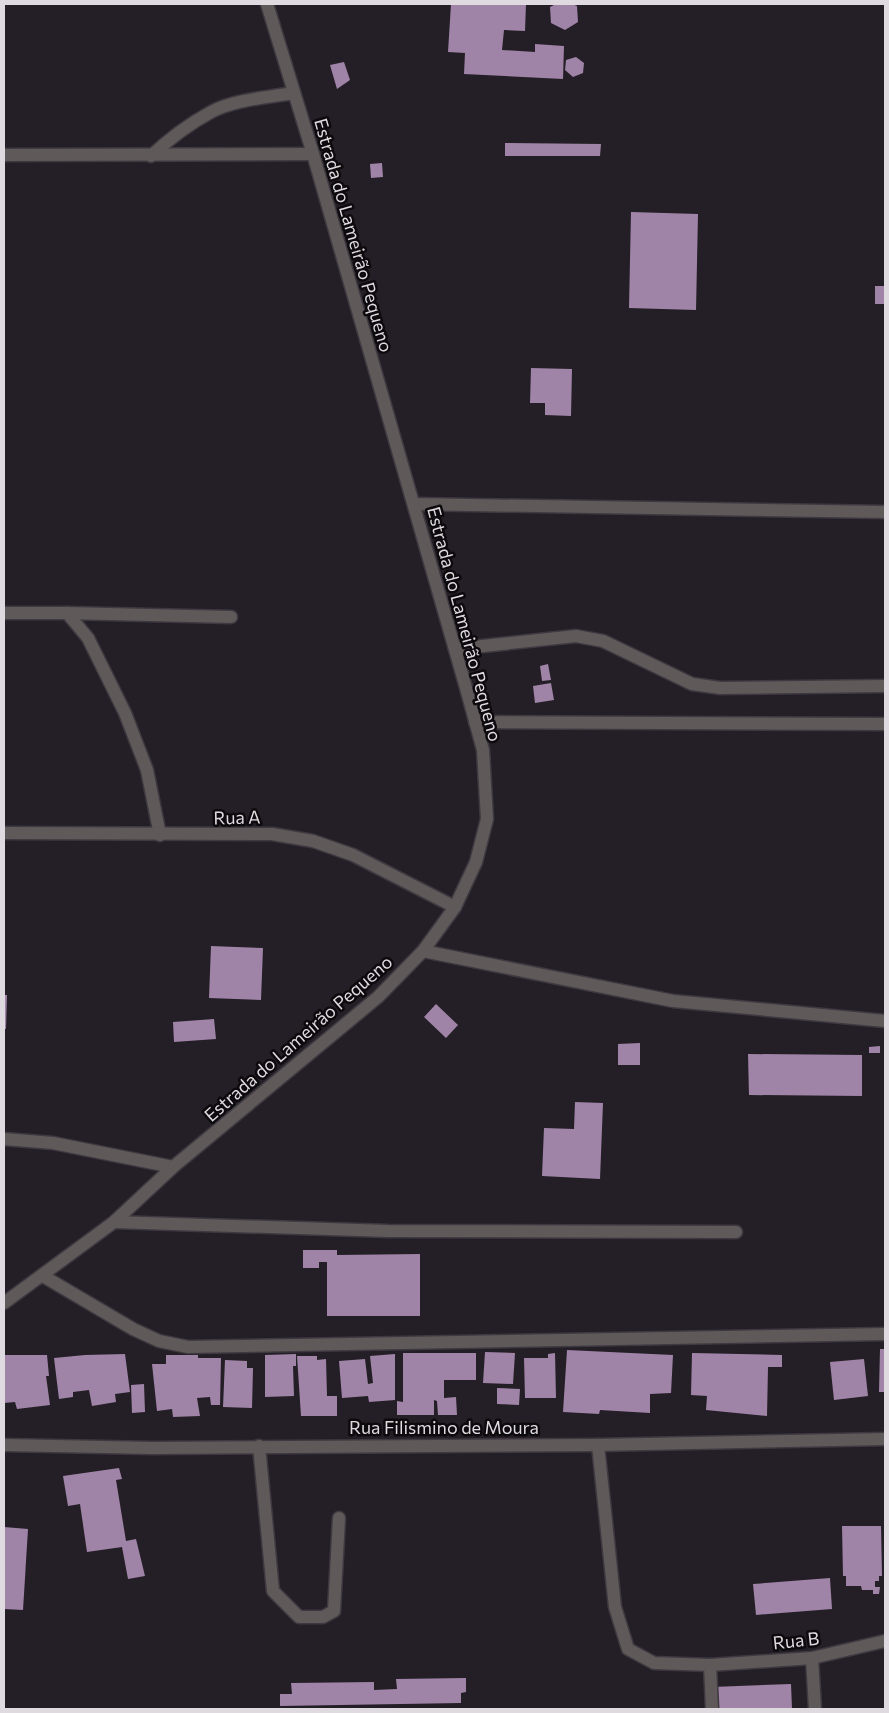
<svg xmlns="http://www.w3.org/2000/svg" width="889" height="1713" font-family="Commissioner,sans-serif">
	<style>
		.building { fill: #a084a8 }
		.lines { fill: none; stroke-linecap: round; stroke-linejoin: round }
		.service-casing { stroke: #3e3940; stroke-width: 15 }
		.minor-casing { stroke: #3e3940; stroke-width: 15 }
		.tertiary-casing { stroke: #3e3940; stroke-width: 15 }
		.service { stroke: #5f5959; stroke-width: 12 }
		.minor { stroke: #5f5959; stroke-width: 12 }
		.tertiary { stroke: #5f5959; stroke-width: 12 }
		.labels { text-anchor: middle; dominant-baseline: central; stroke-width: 5; stroke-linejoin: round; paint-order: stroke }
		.street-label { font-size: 18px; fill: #dedadf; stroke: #0c0a0d }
	</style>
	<rect width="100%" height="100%" fill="#241f26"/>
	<g class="building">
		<path d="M451,4h75l-1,27 -21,-1 -2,20 33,2v-8l29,2 -1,33 -99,-5 1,-21 -17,-1z"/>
		<path d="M556,4h16l5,2 1,16 -13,8 -14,-7 -1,-16z"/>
		<path d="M576,57l8,6 -1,10 -10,4 -8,-7 1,-10z"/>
		<path d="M344,62l6,18 -13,9 -7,-24z"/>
		<path d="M505,143l96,1 -1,12h-95z"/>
		<path d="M382,163l1,14 -12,1 -1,-14z"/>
		<path d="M631,212l67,2 -2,96 -67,-2z"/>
		<rect x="875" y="286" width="10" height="18"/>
		<path d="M531,368l41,1 -1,47 -26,-1v-12h-15z"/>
		<path d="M548,664l3,16 -9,1 -2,-15z"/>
		<path d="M551,683l3,17 -19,3 -2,-17z"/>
		<path d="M211,946l52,2 -2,52 -52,-2z"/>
		<path d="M4,995h3l-1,34h-2z"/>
		<path d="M436,1004l22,21 -12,13 -22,-21z"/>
		<path d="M214,1019l2,20 -42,3 -1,-20z"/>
		<path d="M640,1043v22h-22v-21z"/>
		<path d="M880,1046v7h-11v-6z"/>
		<path d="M748,1054l114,1v41l-113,-1z"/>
		<path d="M575,1102l28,1 -3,76 -58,-3 2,-48 30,1z"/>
		<path d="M303,1250h34v5l83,-1v62h-93v-54h-8v6h-16z"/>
		<path d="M880,1349h5v43h-6z"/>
		<path d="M567,1350l106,5 -2,38 -21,1v19l-50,-3 -1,4 -36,-2z"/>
		<path d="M485,1352l30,1 -2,31 -30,-1z"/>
		<path d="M403,1353h73v27h-32v18l12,-1 1,18h-19l-1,-14 -3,-1v15h-37v-14l6,1z"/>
		<path d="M555,1353l1,45h-31l-1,-40h24v-4z"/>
		<path d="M692,1353l90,2v12h-14l-1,49 -61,-6 1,-14 -16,-1z"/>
		<path d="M125,1354l5,38 -15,2 1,8 -24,4 -3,-16 -16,2v5l-14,2 -5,-41 31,-3z"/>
		<path d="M296,1354v12h-3l1,30 -29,1v-42z"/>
		<path d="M395,1354v46l-26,2 -1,-6 -26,2 -3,-37 26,-2 3,25 5,-1 -3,-27z"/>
		<path d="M4,1355h43l2,21h-3l4,29 -33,4 -2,-7 -11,1z"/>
		<path d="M166,1355h32v3h23l-1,47h-9l-1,-8 -13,1 3,18 -27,1 -1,-8 -15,2 -5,-47h14z"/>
		<path d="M297,1356h20v4l9,-1 1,37h10v20h-36z"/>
		<path d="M864,1359l4,37 -34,4 -4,-38z"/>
		<path d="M225,1360l22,1v7h6l-1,40 -29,-1z"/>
		<path d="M144,1384l1,28 -13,1 -1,-28z"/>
		<path d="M497,1388l23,1 -1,16 -22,-1z"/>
		<path d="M119,1468l3,11 -6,1 10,61 10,-2 9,37 -17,3 -6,-32 -35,5 -7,-48 -12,2 -5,-30z"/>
		<path d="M842,1526h39l1,50h-3v5h-4v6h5l-1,7h-6v-4h-11l-1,-4h-15v-10h-3z"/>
		<path d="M4,1527l24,2 -5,81 -19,-1z"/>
		<path d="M830,1578l2,31 -76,6 -3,-31z"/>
		<path d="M466,1678v14l-5,1v10l-181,3v-12h12l-1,-11 83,-1v8l23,-1 -1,-10z"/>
		<path d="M791,1684l1,25h-79l-1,-22z"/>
	</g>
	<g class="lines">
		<g class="service-casing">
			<g id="service">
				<path d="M114,1222l274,9 348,1"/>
				<path d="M259,1446l14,145 26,26h24l11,-6 5,-93"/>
			</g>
		</g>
		<g class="minor-casing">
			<g id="minor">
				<path d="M4,155l309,-1"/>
				<path d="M151,156c18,-17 38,-32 60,-44 22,-12 58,-15 83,-19"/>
				<path d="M414,504l471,8"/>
				<path d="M4,613h63l21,25 37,75 22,57 13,65"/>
				<path d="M67,613l164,4"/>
				<path d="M455,649l121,-13 27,5 89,43 28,4 165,-2"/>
				<path d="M475,722l410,2"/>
				<path d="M4,833l268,1 41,7 40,14 102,52"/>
				<path d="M423,951l250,50 212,20"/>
				<path d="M4,1139l49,4 120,24"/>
				<path d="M43,1276l90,53 26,12 29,6 697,-13"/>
				<path d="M4,1445l149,3 445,-3 287,-6"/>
				<path d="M598,1445l17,162 13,42 26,14 56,2 102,-7 73,-17"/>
				<path d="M812,1658l3,51"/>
				<path d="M710,1665l2,44"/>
			</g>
		</g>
		<g class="tertiary-casing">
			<path id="tertiary" d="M4,1303l110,-81 59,-55 205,-170 45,-46 32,-44 21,-45 11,-43 -4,-69 -17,-62 -153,-534 -46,-150"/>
		</g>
		<use href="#service" class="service"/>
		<use href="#minor" class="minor"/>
		<use href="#tertiary" class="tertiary"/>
	</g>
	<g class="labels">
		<g class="street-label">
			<text transform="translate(354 235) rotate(74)">Estrada do Lameirão Pequeno</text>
			<text transform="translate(465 624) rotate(75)">Estrada do Lameirão Pequeno</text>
			<text transform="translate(237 817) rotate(-1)">Rua A</text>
			<text transform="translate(298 1038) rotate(-41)">Estrada do Lameirão Pequeno</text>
			<text x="444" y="1427">Rua Filismino de Moura</text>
			<text transform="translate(796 1640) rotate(-6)">Rua B</text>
		</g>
	</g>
	<rect width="889" height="1713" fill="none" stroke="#dedadf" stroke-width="10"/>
</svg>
